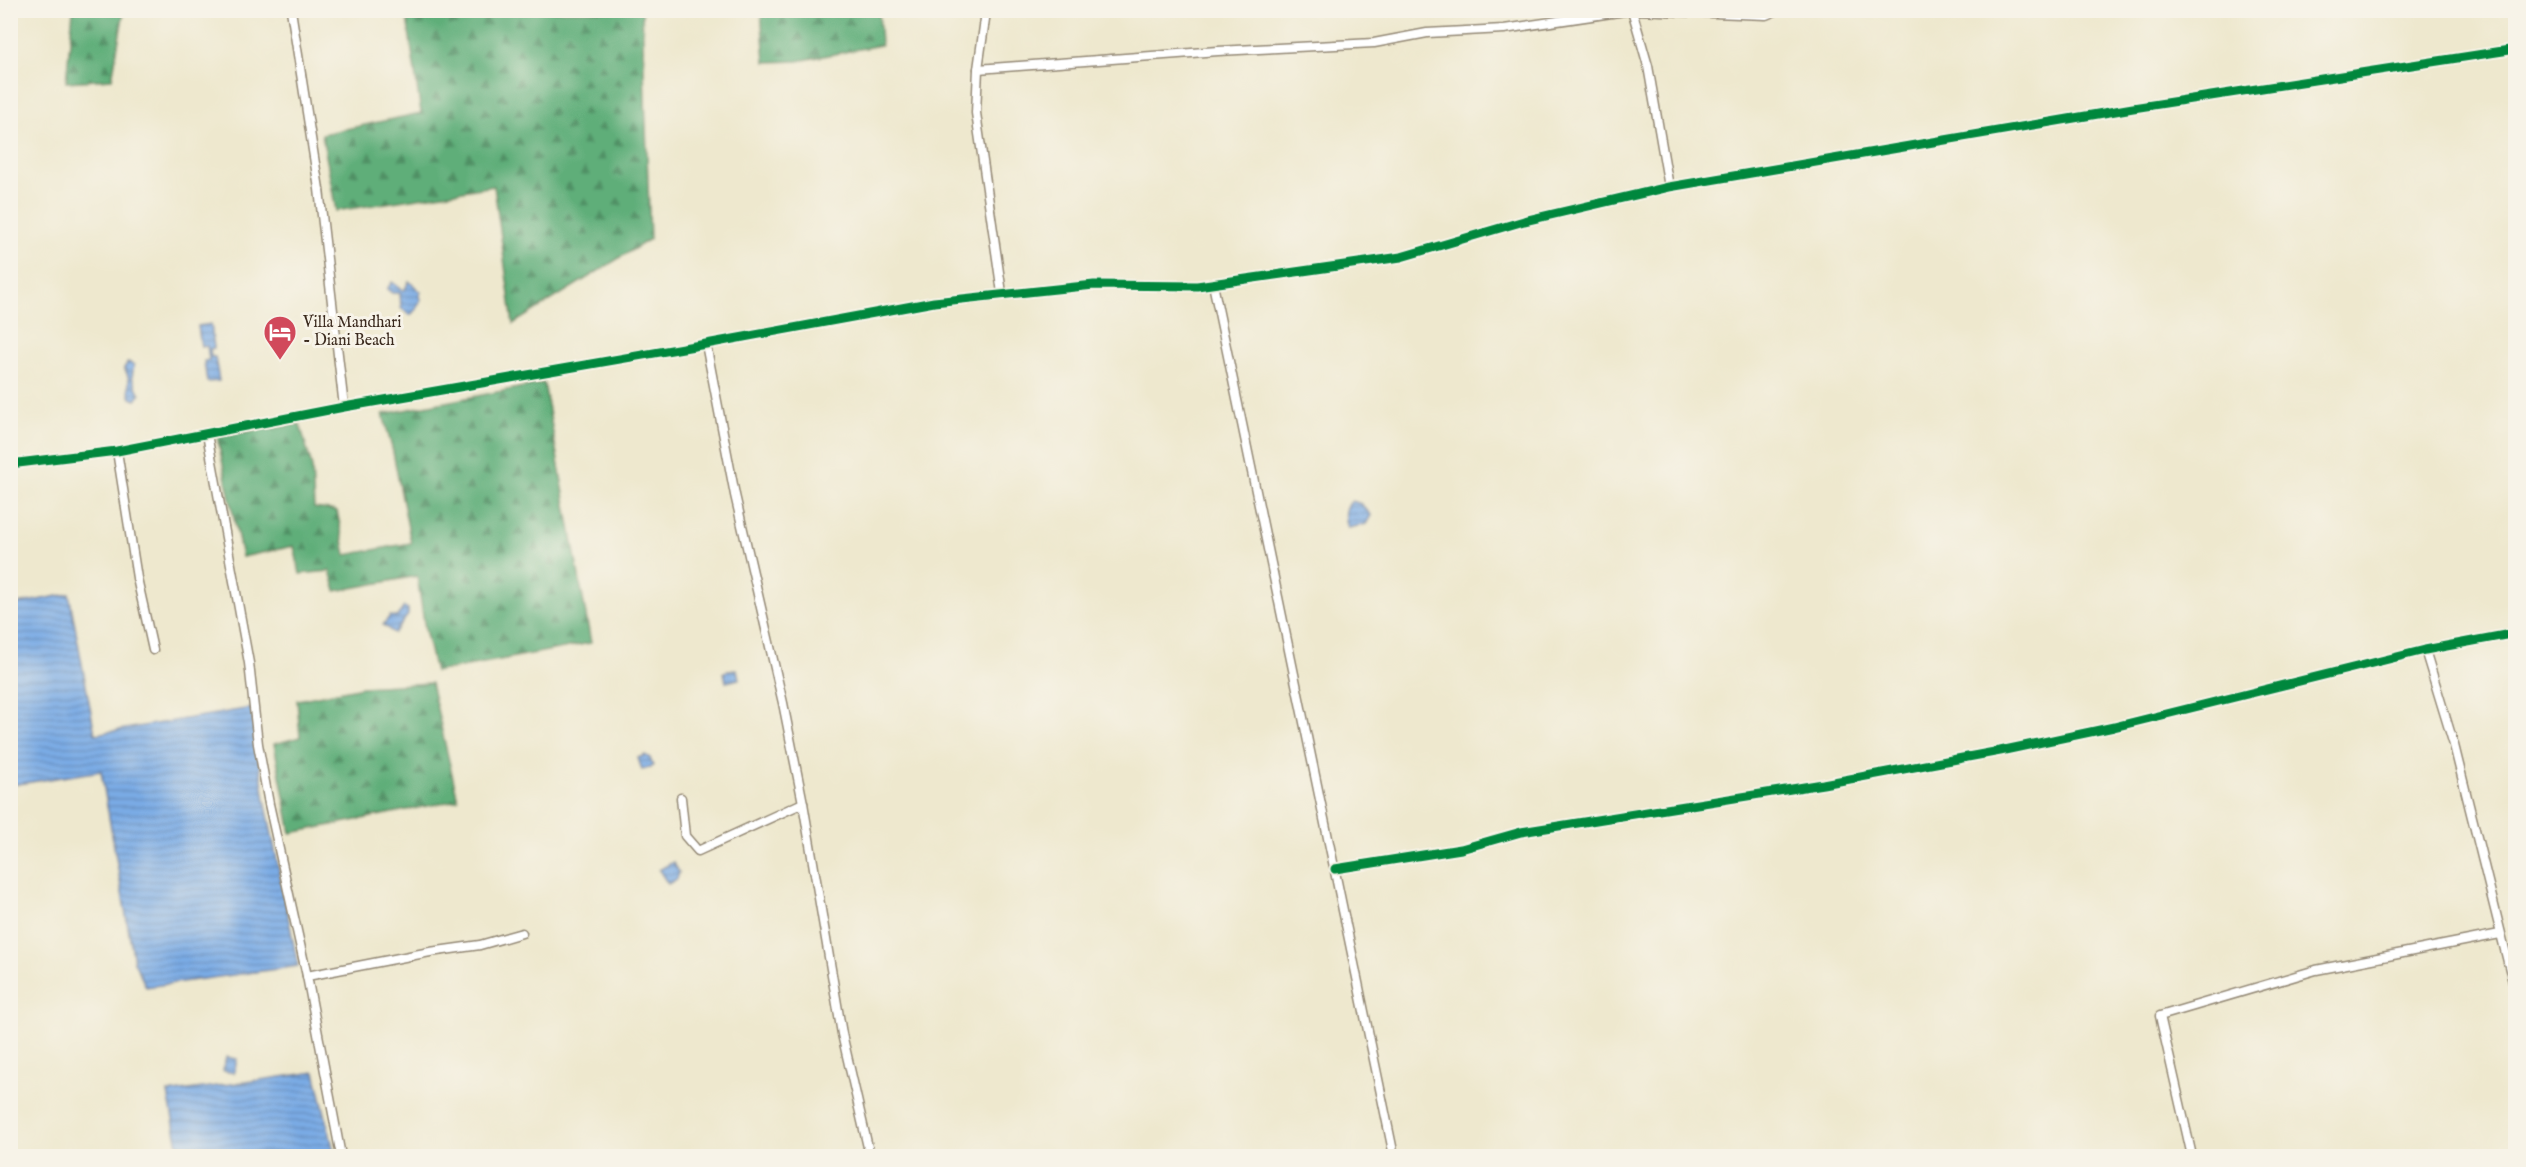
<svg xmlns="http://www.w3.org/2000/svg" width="2526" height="1167" font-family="'IM FELL English',serif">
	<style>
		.forest { fill: url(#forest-firs); stroke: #4c6c4c; stroke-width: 1.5 }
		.water { fill: url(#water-rules); stroke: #5a6a82; stroke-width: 1.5 }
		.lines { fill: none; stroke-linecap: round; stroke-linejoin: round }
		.street-casing { stroke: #948976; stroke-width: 11 }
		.street { stroke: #fff; stroke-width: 8 }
		.cycleway-casing { stroke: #f7f3e8; stroke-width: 13 }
		.cycleway { stroke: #00873e; stroke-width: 9 }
		.labels { text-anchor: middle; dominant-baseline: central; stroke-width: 6; stroke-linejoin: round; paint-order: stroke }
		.poi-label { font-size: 16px; fill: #3b2a1e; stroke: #f7f3e8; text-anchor: start }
	</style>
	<defs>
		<pattern id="forest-firs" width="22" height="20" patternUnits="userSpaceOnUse" patternTransform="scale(1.5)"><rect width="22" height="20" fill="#5eae79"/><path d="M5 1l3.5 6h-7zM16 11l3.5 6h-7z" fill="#4f8e63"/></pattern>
		<pattern id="water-rules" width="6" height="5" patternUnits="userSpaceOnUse" patternTransform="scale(1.5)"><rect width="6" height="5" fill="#7aabe5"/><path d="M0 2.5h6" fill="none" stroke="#658bb9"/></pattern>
	</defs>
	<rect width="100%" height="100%" fill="#f7f3e8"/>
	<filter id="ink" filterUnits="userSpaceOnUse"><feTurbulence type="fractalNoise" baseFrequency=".0167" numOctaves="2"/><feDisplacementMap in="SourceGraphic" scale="12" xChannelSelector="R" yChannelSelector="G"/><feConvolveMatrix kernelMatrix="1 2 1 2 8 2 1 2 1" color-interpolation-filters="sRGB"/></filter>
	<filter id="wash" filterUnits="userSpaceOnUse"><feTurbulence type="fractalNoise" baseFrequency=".008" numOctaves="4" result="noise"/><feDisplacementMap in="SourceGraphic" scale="24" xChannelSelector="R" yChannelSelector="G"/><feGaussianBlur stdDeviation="1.35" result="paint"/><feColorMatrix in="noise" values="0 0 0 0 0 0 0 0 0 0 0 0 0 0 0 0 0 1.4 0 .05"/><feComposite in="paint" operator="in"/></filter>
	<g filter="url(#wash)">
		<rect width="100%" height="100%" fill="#eee8ce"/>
		<g class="forest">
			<path d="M73,11h51l-12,68 -46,3z"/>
			<path d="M406,11h236l8,228 -137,85 -19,-138 -158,25 -14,-77 99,-21z"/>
			<path d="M761,11h118l2,34 -83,16 -33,1z"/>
			<path d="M544,383l47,260 -156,29 -10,-43 -8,-53 -81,15 -6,-20 -30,3 -6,-28 -52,11 -25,-121 83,-12 12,43 2,41 23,3 9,44 65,-12 -18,-91 -10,-38z"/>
			<path d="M431,683l27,117 -167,33 -17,-89 26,-7 -3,-37 65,-13z"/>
		</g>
		<g class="water">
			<path d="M409,281l12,11 -2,4 2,3 -6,12 -5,4 -9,-7 -1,-15h-8l-5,-4 5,-7 12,9z"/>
			<path d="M211,324l3,24 -4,1 1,8h4l4,24 -12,1 -3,-21 5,-1 -2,-14 -6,1 -3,-21z"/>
			<path d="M128,362l6,3 -2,12 8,18 -4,5 -5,-2c-5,-10 2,-17 -7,-30z"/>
			<path d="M1352,501l9,3 10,11 -5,9 -18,4c-3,-9 -5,-20 4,-27z"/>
			<path d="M69,594l26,140 156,-26 14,92 33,166 -152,21 -12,-25 -33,-191 -90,14v-180z"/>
			<path d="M404,607l4,2v6l-14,18 -11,-8 7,-9 7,1z"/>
			<path d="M737,669l2,10 -13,3 -2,-10z"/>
			<path d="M645,755l5,3 3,8 -11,4 -4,-12z"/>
			<path d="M673,862l6,10 -2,7 -9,5 -9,-14z"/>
			<path d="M226,1057l11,2 -3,14 -11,-2z"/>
			<path d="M315,1072l20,84h-155l-12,-63z"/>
		</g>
	</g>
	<g filter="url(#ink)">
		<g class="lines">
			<g class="street-casing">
				<g id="street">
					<path d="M291,10l28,179 25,218"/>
					<path d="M984,10l1,9 -7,50 -2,44 26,180"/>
					<path d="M1632,10l16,56 21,121"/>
					<path d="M1635,10l131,5 12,-5"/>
					<path d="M978,69l240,-18 156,-8 53,-10 77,-4 128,-19"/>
					<path d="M1213,284l181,872"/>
					<path d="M706,344l29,151 48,208 20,100 39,231 28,122"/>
					<path d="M207,434l42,229 9,81 11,60 38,172 34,180"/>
					<path d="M117,451l20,127 16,72"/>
					<path d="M10,464l107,-13 227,-44 362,-63 228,-42 160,-17 103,1 204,-29 123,-36 145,-34 464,-79 383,-59"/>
					<path d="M2425,650l29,95 62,249"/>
					<path d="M681,798l4,38 13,15 105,-48"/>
					<path d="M1335,869l126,-20 60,-17 302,-48 177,-33 114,-24 311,-77 91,-17"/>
					<path d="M307,976l123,-24 50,-7 42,-12"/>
					<path d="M2192,1156l-32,-140 156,-46 184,-36"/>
				</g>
			</g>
			<use href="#street" class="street"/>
			<g class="cycleway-casing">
				<g id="cycleway">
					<path d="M10,464l107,-13 227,-44 362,-63 228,-42 160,-17 103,1 204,-29 123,-36 145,-34 464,-79 383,-59"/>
					<path d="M1335,869l126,-20 60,-17 302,-48 177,-33 114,-24 311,-77 91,-17"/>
				</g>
			</g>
			<use href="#cycleway" class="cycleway"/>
		</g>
	</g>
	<defs>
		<g id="hotel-pin" transform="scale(1.725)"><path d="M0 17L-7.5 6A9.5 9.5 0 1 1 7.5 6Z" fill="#d1495b" stroke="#f7f3e8"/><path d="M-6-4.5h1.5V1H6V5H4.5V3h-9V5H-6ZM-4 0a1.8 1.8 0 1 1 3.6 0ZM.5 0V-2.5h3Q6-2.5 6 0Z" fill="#fff"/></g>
	</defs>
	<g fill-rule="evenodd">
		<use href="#hotel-pin" x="280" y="332"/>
	</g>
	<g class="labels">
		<g class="poi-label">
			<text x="303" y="323">Villa Mandhari<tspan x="303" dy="18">- Diani Beach</tspan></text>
		</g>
	</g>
	<rect width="2526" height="1167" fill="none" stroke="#f7f3e8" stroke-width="36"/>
</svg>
